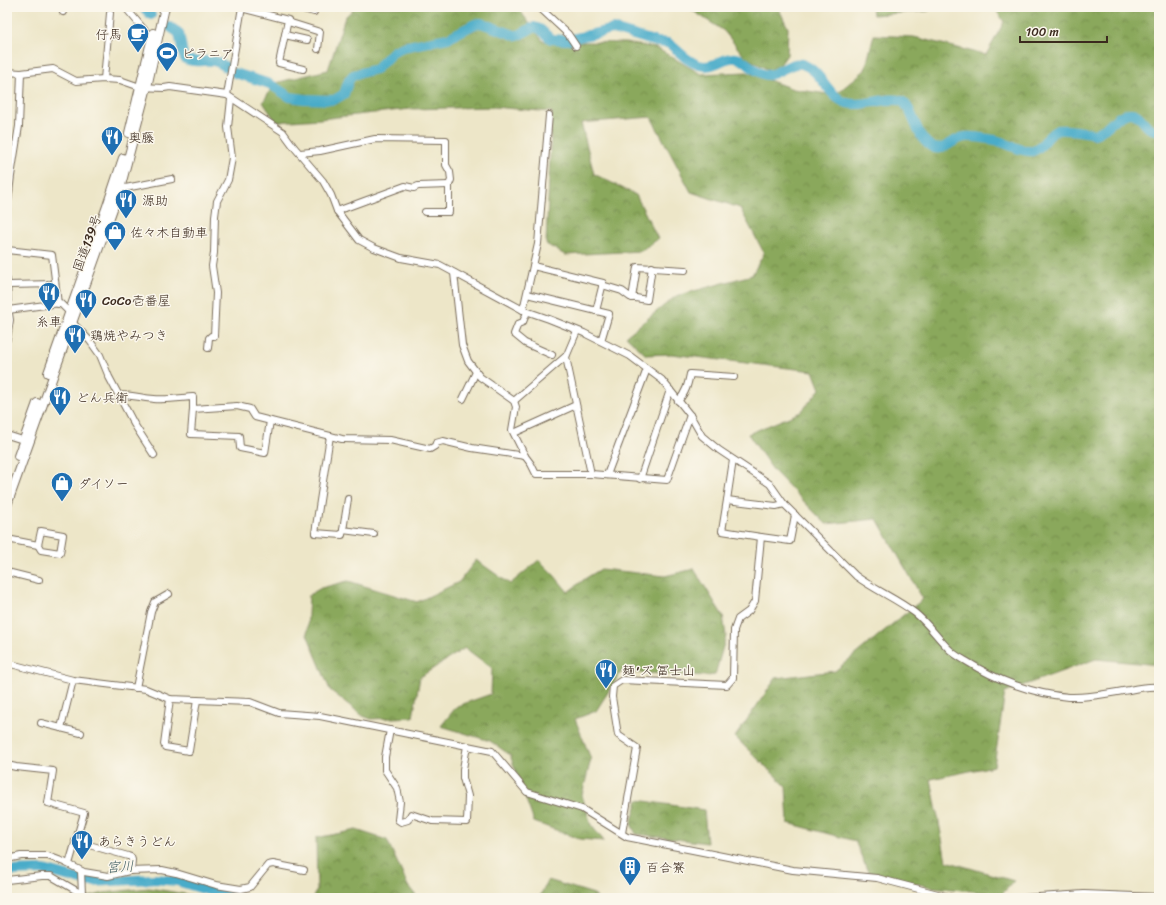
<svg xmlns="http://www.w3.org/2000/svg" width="1166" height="905" font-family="Sriracha,'Klee One',sans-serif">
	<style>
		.forest { fill: url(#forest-crowns); stroke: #62693c }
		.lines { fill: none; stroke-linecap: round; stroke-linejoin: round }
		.river { stroke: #4aacc9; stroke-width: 10 }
		.minor-casing { stroke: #796c5a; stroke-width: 8 }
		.highway-casing { stroke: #796c5a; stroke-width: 10 }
		.minor { stroke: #fff; stroke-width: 6 }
		.highway { stroke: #fff; stroke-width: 8 }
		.labels { text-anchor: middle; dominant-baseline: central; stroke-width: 3; stroke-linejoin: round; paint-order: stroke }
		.poi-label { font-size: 13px; fill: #3b2a1e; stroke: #fbf7ec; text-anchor: start }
		.street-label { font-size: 13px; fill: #3b2a1e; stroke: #fbf7ec }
		.water-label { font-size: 14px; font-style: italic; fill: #415e62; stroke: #fbf7ec }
	</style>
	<defs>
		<pattern id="forest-crowns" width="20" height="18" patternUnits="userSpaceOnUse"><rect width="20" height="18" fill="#8aa85b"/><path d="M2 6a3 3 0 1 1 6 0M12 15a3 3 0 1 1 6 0" fill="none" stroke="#72894b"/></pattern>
	</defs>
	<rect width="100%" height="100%" fill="#fbf7ec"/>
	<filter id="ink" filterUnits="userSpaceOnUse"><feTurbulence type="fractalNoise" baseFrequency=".025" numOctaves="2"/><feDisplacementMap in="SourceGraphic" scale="8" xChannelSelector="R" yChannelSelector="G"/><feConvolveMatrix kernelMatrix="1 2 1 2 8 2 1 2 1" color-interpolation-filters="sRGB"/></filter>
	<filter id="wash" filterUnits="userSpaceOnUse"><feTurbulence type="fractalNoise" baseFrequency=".012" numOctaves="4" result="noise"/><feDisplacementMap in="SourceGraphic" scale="16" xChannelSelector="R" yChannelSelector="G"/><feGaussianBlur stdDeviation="0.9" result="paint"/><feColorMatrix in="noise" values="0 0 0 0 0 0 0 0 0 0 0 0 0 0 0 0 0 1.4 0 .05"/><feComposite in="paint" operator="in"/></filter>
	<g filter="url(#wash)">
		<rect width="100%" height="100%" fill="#ede6c8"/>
		<g class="forest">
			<path d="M356,7h161l26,34 83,2 30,5 45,26 46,-2 46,17 42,6 30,-25 9,-35 40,2 72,18 18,-33 -10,-15h165v658l-63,-6 -91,33 -11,74 -63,13 15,82 68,20 -12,13 -71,-7 -63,-15 -13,-31 -67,-18 -2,-37 -51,-49 41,-59 59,-7 88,-72 -46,-80 -51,5 -53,-54 -25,-36 53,-22 19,-23 -7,-18 -142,-17 -25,1 -20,-19 50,-40 76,-21 12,-22 -24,-45 -49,-16 -40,-75 -70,6 13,51 42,21 22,44 -17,12 -76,4 -19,-11 6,-132 -59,-5 -83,2 -90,10 -44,3 -13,-20 12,-19 53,-13 17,-53z"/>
			<path d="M675,7h103l10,21 -1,27 -13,18 -29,-16 -21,-26 -34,-22z"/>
			<path d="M872,7h63l-7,4 -55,4z"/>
			<path d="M476,560l34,24 29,-24 15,15 14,17 18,-14 15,-9 64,7 29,-7 29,47 3,20 -11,39 -8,1 -86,-4 -25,39 -21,8 16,40 -9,36 9,30 13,16 -24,-2 -46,-17 -24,-67 -20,-14 -49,-15 16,-20 34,-12 1,-26 -27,-20 -45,29 -7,40 -42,2 -8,-3 -33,-26 -23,-56 2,-39 12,-7 27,-7 69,21 42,-20z"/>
			<path d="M638,800l66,10 3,33 -71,-9 -5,-10z"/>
			<path d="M356,830l31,10 21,46 10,12h-106l5,-8 -1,-52z"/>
			<path d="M548,880l46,14 3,4h-58z"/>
			<path d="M149,888l42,7 8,3h-114l19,-5z"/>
		</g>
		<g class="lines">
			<g class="river">
				<path d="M143,7l8,8"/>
				<path d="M170,27l9,6 4,21 2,5c16,7 25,-5 41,8"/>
				<path d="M235,73l35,11 20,13 14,2 30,1 10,-6 5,-14 4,-5 23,-6 18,-18 9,-4 45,-9 27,-14 6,-1 36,13 17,-9 6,2 11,10 16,1 46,-11 44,13 11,1c11,7 17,18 31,22 16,5 27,-12 41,-6 7,3 20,17 28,16 11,-1 23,-14 34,-11 20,6 25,33 45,39 15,5 46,-9 56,-1 11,8 12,35 29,45 12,6 21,-9 33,-10 8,-1 23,2 30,3 10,2 28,13 38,11 11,-3 14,-18 25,-21 8,-1 19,1 27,2 2,0 6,2 9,2 12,-2 22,-20 36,-21 13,-1 14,20 29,17"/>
				<path d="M7,871l37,-1 45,12 66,-3 22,2 56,17"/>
			</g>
		</g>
	</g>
	<g filter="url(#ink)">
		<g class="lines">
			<g class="minor-casing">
				<g id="minor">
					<path d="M125,7l27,32"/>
					<path d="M295,7l19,5"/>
					<path d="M539,7l29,27 8,12"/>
					<path d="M241,8l47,12 -9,43 24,6"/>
					<path d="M63,12l2,-5"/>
					<path d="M288,22l32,10 -2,17"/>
					<path d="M285,35l22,5"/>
					<path d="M7,72l14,1 32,-4 23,12 28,-2 16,1 20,7 24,1 6,-1 57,8 56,37 11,15 29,34 8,14 6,16 22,29 15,8 27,10 39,7 83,45 26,9 35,14 46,23 32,24 28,35 12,21 17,14 51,34 14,20 72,72c19,14 41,23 59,37 14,11 23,26 36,38 4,4 10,7 15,10 30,19 67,33 103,36 19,1 40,-4 60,-7 10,-2 20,-4 30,-3"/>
					<path d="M104,79l6,-66"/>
					<path d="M227,95l15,-88"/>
					<path d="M300,153l20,-2 55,-12 71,1v25l4,7 1,8 -2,5v27h-24"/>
					<path d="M120,189l52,-10"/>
					<path d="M7,210l4,-34 8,-50 2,-53"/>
					<path d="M337,211l68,-25 9,2 4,-2 31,-1"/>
					<path d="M7,250l45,5 6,49"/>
					<path d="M533,266l70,17 -7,28"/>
					<path d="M454,273l8,72 6,16 12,16 34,24 2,6 -4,23 13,26 6,8 5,10h55l76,6 23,-65"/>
					<path d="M7,280l1,27 2,13 -3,19"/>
					<path d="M8,285l47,-1"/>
					<path d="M602,285l20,6 8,6 17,3 5,-33"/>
					<path d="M527,294l82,20 -8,27"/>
					<path d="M632,298l5,-31 48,3"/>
					<path d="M8,310l52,-7 9,9"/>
					<path d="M523,310l15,-66 11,-129"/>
					<path d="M527,312l-4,10 -5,2 -4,10 11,9 27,12"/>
					<path d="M72,322l18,19 10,14 9,22 25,47 20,31"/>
					<path d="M577,331l-11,26 25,117"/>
					<path d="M208,348l1,-10 2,-2h3l2,-43 -4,-27 2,-13 1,-37 2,-15 11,-21 4,-22 -4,-31 3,-28"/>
					<path d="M119,395c13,0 23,3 35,4 13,1 26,-1 39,-2v12l44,-3 13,3 5,8 87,22 48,1 40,9 5,-3 1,-3 7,-2 29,7 53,8"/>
					<path d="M463,399l13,-27"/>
					<path d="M514,401l52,-45"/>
					<path d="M678,401c8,-8 10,-17 12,-27l44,3"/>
					<path d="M193,409l-2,25 48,2 1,12 25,5 5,-32"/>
					<path d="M514,433l62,-28"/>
					<path d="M7,435l19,6"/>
					<path d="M330,436l-15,97 27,2 1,-5 31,4"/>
					<path d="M607,475l40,-106"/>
					<path d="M640,479l30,-89"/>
					<path d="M727,500l6,-40"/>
					<path d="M343,530l5,-31"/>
					<path d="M41,531l22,4 -3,18 -19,-3 -3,-5z"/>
					<path d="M761,537l-39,-6 5,-31 49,6 8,-2"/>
					<path d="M7,539l31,6"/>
					<path d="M7,572l32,8"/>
					<path d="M7,663l66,17 73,9 24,10 80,3 29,11 41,3 172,35 35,41 55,17 45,28 166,33 84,8 76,20"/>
					<path d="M136,688l15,-76 4,-10 14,-8"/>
					<path d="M170,699l-6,45 1,3 24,4 8,-51"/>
					<path d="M41,723l40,10"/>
					<path d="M61,728l12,-48"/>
					<path d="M390,730l-5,27v13l12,18 3,14 -2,18 3,2 7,-2 3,-6 21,7 35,1 1,-26 -5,-18v-9l4,-23"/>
					<path d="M7,765l9,2 37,4 -5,32 36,10 -15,51"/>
					<path d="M622,833l15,-85 -19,-13 -6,-38 1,-11 9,-6 105,5 6,-7 1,-48 4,-11 11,-8 6,-10 6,-64 29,4 5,-26"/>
					<path d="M75,841l53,15 3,1 1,3 -1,11"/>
					<path d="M7,859l14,-3h27l16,6 20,10 24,4 21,-5 33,-1 14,3 40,12 25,4 9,-2 18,-22 5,-1 31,6"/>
					<path d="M81,871l1,23"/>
					<path d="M7,880l35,-4h9l31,18 2,4"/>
					<path d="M1024,898l60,-4 75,3"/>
				</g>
			</g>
			<g class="highway-casing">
				<g id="highway">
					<path d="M129,133l24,-100"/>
					<path d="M48,373l59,-167 16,-48"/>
					<path d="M18,456l19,-53"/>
					<path d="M7,505l113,-316 27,-102 18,-80"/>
				</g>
			</g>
			<use href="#minor" class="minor"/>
			<use href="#highway" class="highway"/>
		</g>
	</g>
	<defs>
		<g id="cafe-pin" transform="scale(1.15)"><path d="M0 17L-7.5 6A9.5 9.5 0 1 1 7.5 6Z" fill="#1f6fb2" stroke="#fbf7ec"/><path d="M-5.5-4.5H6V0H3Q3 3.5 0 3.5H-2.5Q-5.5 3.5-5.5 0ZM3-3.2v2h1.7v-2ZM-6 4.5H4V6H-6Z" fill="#fff"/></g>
		<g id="stadium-pin" transform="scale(1.15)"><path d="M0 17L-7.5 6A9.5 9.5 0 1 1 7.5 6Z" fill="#1f6fb2" stroke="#fbf7ec"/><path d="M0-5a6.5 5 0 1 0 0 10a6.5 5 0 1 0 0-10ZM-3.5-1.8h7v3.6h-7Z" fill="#fff"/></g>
		<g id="restaurant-pin" transform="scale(1.15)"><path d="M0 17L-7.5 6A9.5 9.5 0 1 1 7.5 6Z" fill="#1f6fb2" stroke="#fbf7ec"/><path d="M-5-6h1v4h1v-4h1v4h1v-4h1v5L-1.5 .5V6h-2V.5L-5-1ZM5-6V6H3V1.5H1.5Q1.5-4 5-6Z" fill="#fff"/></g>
		<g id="shop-pin" transform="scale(1.15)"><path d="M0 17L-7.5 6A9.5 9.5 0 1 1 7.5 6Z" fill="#1f6fb2" stroke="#fbf7ec"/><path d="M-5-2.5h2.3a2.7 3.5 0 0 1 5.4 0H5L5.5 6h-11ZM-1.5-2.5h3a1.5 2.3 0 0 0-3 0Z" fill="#fff"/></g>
		<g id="building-pin" transform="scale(1.15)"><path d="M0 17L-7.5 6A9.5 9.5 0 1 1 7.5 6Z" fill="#1f6fb2" stroke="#fbf7ec"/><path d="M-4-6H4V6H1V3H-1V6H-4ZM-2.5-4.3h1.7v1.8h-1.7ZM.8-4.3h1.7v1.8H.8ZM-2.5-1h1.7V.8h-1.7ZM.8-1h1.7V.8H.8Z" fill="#fff"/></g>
	</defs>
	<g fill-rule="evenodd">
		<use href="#cafe-pin" x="138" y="34"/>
		<use href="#stadium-pin" x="167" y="53"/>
		<use href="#restaurant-pin" x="112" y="137"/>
		<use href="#restaurant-pin" x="126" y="200"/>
		<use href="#shop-pin" x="115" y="232"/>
		<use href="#restaurant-pin" x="49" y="293"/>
		<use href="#restaurant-pin" x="86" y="300"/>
		<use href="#restaurant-pin" x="75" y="335"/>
		<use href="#restaurant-pin" x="60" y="397"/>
		<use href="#shop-pin" x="62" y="483"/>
		<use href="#restaurant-pin" x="606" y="670"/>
		<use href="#restaurant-pin" x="82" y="841"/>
		<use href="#building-pin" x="630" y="867"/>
	</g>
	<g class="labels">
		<g class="poi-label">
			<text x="122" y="34" text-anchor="end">仔馬</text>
			<text x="182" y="53">ピラニア</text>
			<text x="128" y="137">奥藤</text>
			<text x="142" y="200">源助</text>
			<text x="130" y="232">佐々木自動車</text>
			<text x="102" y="300">CoCo壱番屋</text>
			<text x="49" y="321" text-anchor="middle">糸車</text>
			<text x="90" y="335">鶏焼やみつき</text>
			<text x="76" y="397">どん兵衛</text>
			<text x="78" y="483">ダイソー</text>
			<text x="622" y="670">麺'ズ 冨士山</text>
			<text x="98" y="841">あらきうどん</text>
			<text x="646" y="867">百合寮</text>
		</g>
		<g class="street-label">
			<text transform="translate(87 243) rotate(-70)">国道139号</text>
		</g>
		<g class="water-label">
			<text transform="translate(120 867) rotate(-3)">宮川</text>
		</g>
	</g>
	<rect width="1166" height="905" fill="none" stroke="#fbf7ec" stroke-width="24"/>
	<path d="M1020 36v6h87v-6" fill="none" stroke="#3b2a1e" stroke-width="2"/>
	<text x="1026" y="36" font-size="12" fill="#3b2a1e" stroke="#fbf7ec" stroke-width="3" paint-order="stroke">100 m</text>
</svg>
